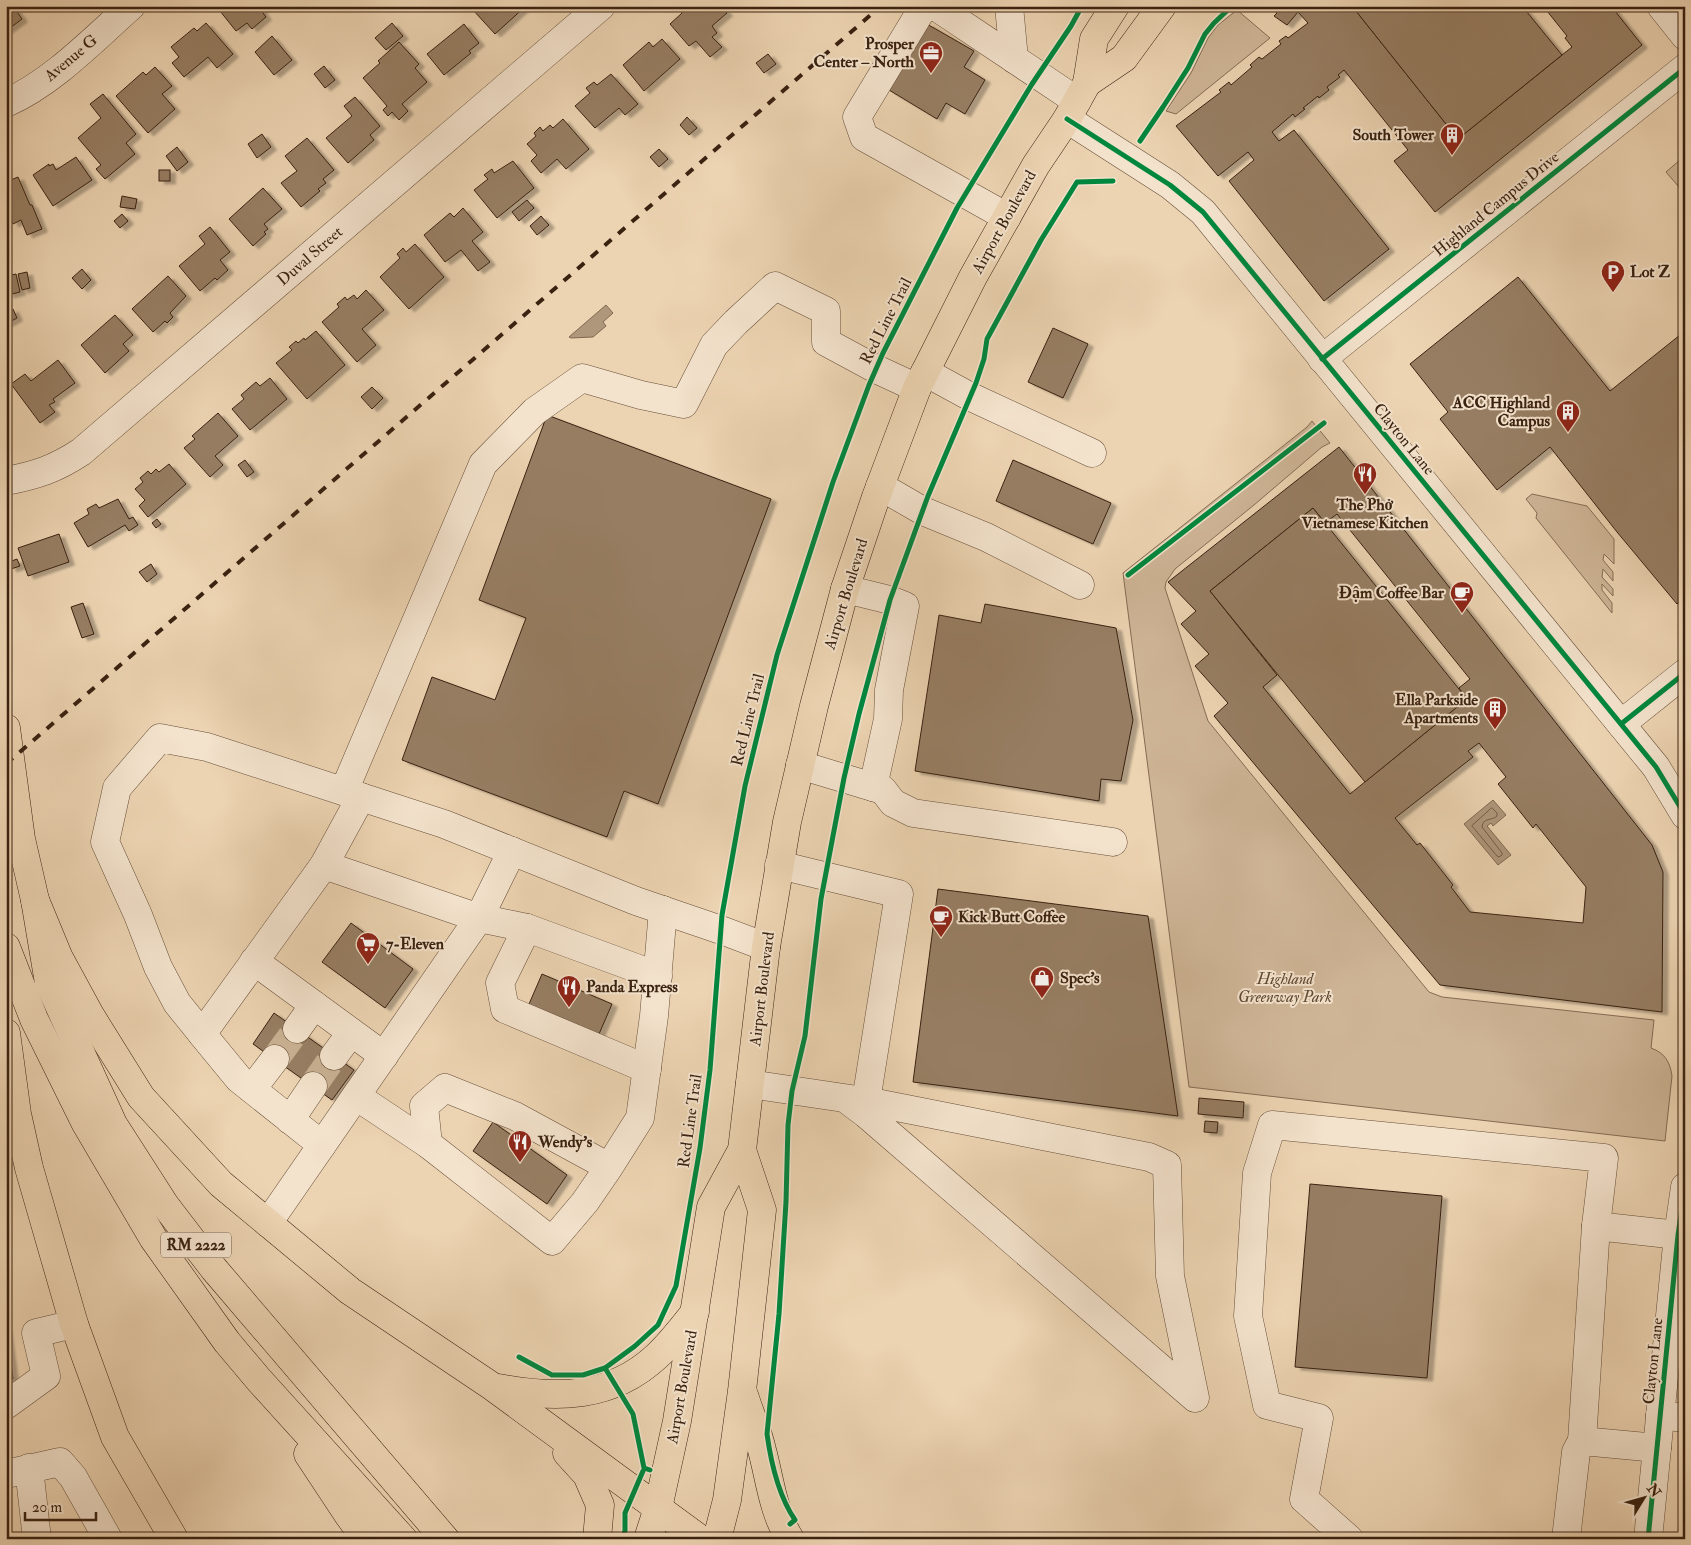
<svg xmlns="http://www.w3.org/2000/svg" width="1691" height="1545" font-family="'IM FELL Double Pica',serif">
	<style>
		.green { fill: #ceb596; stroke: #846c54 }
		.water { fill: #af977b; stroke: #806851 }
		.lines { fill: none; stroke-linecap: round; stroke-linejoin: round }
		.shore { stroke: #745c46; stroke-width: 1 }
		.building { fill: #977e64; stroke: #3a2211; fill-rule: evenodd; filter: url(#shadow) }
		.minor-tunnel { stroke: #c8b091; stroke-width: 28; stroke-dasharray: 28 14; stroke-linecap: butt }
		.minor-casing { stroke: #664e39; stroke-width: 29 }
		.major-casing { stroke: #3a2211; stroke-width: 29 }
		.highway-casing { stroke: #3a2211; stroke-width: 29 }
		.minor { stroke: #f3e2cc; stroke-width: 28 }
		.major { stroke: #ecd3b1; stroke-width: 28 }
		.highway { stroke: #ecd3b1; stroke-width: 28 }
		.rail { stroke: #3a2211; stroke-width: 4; stroke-dasharray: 9 9; stroke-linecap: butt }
		.cycleway-casing { stroke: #f3e2cc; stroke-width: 8 }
		.cycleway { stroke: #00873e; stroke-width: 5 }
		.labels { text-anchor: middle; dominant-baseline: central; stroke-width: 4; stroke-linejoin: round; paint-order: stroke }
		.shield { fill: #f3e2cc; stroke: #725c49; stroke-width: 1 }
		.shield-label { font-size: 15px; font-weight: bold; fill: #3a2211 }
		.poi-label { font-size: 16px; font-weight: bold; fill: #3a2211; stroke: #f3e2cc; text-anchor: start }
		.street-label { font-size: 16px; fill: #3a2211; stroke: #f3e2cc }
		.park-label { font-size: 16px; font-style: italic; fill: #5f4732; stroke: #f3e2cc }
	</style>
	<defs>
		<filter id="shadow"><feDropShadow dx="5.5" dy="3" stdDeviation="1" flood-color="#0004"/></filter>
	</defs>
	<rect width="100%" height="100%" fill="#ecd3b1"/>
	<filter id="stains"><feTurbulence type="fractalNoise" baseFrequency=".004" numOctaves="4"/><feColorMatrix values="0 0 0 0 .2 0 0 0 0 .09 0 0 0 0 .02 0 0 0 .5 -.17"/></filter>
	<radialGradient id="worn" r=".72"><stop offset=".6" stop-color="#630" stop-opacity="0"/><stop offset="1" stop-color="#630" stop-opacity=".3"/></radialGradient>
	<g class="green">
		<path d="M1237,10l33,28 -94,76 -10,-3 25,-38 17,-35 10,-13z"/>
		<path d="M1680,160l5,6v28l-19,-22z"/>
		<path d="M1312,421l18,22 -8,4 -68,58 -79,64 -9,13 -1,6 43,133 221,271 13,5 212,23 -3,28c14,5 19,14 21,28l-7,65 -476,-54 -66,-514 184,-146z"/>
		<path d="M1532,494l55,12 27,33v25l-10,-10 -1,6 10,12v9l-10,-12 -1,8 11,12v7l-11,-12v6l10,13v10l-76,-95 1,-5 -11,-14z"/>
	</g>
	<g class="water">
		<path d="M606,305l7,8 -10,9 3,4 -13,11 -22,1 -2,-1z"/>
		<path d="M1493,800l13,15 -13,11 -2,-3 -4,3 24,29 -13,10 -34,-41z"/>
	</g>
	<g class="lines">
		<path class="shore" d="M1492,808l5,5v3c-5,5 -14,1 -15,11l20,26v2l-3,2 -2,-1 -25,-30z"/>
	</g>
	<g class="building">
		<path d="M6,6h7l9,13 -16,12z"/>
		<path d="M226,6h40l-5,4 5,7 -14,12 -5,-6 -11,8 -16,-20z"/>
		<path d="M476,6h50l-31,28 -22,-24z"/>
		<path d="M682,6h39l6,7 -15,13 5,7 -5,4 10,10 -12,10 -14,-16 -7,5 -19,-22 12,-11 -4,-4z"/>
		<path d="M1268,6h84l106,133 114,-92 -7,-9 2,-2 -24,-30h42l1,2 2,-2h23l31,39 -207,167 -41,-51 14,-11 -64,-80 -6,5 2,2 -13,10 2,3 -10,8 -1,-2 -15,12 2,1 -10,8 -2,-3 -21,18 7,9 15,-11 95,119 -65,52 -95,-120 25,-21 -6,-8 -30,24 -42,-50 45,-34 -2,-2 10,-8 2,3 21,-18 -2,-2 9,-8 3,2 19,-15 -2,-3 7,-5 2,2 20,-15 -10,-11 -11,13 -13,-9 3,-3z"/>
		<path d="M1352,6h170l40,49 -104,84z"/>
		<path d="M206,23l27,31 -16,14 -9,-11 -24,20 -12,-14 7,-6 -8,-10 23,-19 3,3z"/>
		<path d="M392,23l11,13 -17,14 -11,-12z"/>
		<path d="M464,24l15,19 -10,8 2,2 -27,22 -17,-21z"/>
		<path d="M927,24l47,27 -10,16 21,13 -20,34 -19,-11 -9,16 -48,-29z"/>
		<path d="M272,36l20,24 -18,15 -19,-23z"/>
		<path d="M662,39l18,20 -36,32 -21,-26 26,-23 4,5z"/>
		<path d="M399,42l20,22 -4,4 12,14 -25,22 6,7 -9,9 -7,-8 -4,4 -5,-6 4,-4 -24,-28 17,-15 -2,-2z"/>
		<path d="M768,54l8,10 -12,9 -8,-10z"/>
		<path d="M324,66l11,14 -10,8 -11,-14z"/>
		<path d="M155,67l17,19 -10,8 13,15 -27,24 -32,-37 27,-24 3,3z"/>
		<path d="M611,74l27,30 -13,11 -6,-7 -24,20 -20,-22 15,-13 -4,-5 8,-6 3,3z"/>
		<path d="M103,94l33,40 -10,9 9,11 -30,25 -9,-10 5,-4 -23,-27 23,-20 -11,-14z"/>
		<path d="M355,97l25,29 -10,9 4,5 -26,23 -22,-25 26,-22 -8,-10z"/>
		<path d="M687,117l10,11 -8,7 -9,-10z"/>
		<path d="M563,119l26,30 -23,20 -9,-10 -16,14 -10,-12 6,-6 -10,-11 9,-8 -2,-3 6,-6 3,4 7,-6 3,3z"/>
		<path d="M262,134l9,13 -14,11 -9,-14z"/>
		<path d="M307,138l27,32 -11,9 3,4 -8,6 2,2 -19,16 -20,-24 16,-12 -12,-15z"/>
		<path d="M177,147l11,15 -11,9 -11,-15z"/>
		<path d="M659,149l9,10 -9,8 -9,-10z"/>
		<path d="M76,157l16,23 -39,26 -20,-31 16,-11v2l4,-2 3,6z"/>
		<path d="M513,161l21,27 -37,30 -23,-28 14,-11 -4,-4 8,-6 2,4z"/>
		<rect x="159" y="170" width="11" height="11"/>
		<path d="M18,177l12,28h2l10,24 -15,6 -6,-15 -8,4 -3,-8 -4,2v-36z"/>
		<path d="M263,188l19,21 -18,15 4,5 -4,3 2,2 -13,12 -24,-27z"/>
		<path d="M122,196l15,3 -2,10 -15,-2z"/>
		<path d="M527,200l7,8 -15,13 -7,-9z"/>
		<path d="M463,208l20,24 -11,9 18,21 -12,9 -17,-21 -16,12 -21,-27 26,-22 4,4z"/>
		<path d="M122,214l6,7 -8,7 -6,-7z"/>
		<path d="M541,216l8,9 -12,10 -7,-9z"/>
		<path d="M210,227l20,25 -10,8 8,10 -11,10 -2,-2 -15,13 -21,-25 26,-22 -6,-8z"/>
		<path d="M415,244l29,33 -35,32 -29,-32 20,-19 -3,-4 6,-6 3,4z"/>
		<path d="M82,269l9,11 -9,9 -10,-11z"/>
		<path d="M27,272l3,16 -8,2 -4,-16z"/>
		<path d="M16,274l4,18 -12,3 -2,-19z"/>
		<path d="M168,276l18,20 -16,17 3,4 -6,6 -2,-2 -12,11 -21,-23z"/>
		<path d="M1518,277l92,114 75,-60v266l-8,7 -60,-72 -67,-85 -53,43 -57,-71 8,-7 -38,-48z"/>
		<path d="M366,290l18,20 -22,19 14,16 -19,17 -35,-40 17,-15 -2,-3 8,-7 2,3 7,-5 3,4z"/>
		<path d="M13,309l4,9 -11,6v-12z"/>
		<path d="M115,315l18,20 -10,9 6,7 -24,22 -24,-28z"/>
		<path d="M1053,328l35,16 -25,54 -35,-16z"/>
		<path d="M316,331l29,34 -38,34 -31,-36 16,-13 -3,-3 7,-6 2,2 6,-5 1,2z"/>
		<path d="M58,360l17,23 -22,16 2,3 -6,3 6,7 -15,11 -29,-39 14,-10 6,7z"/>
		<path d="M270,378l17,21 -37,31 -18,-21 12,-10 -3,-4 15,-13 4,4z"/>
		<path d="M372,387l11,11 -11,11 -11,-12z"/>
		<path d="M218,413l20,23 -23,20 8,9 -13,12 -26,-29 11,-9 -3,-3z"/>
		<path d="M547,415l224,84 -113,305 -34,-13 -17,46 -205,-77 30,-83 63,23 31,-82 -47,-18z"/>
		<path d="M1339,447l313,398 11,27 -1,140 -222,-27 -226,-269 14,-13 -33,-37 14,-12 -28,-30 15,-13 -28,-29zM1313,508l12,15 12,-9 133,165 -11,9 8,11 -117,95 -87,-107 14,-12 -67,-84zM1479,743l27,34 -8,7 35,44 3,-4 50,63 -3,36 -113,-11 -19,-25 2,-2 -33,-42 -3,2 -22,-27 78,-61 -5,-6z"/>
		<path d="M245,460l9,12 -7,5 -9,-12z"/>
		<path d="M1013,460l98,43 -18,41 -97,-43z"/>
		<path d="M169,464l17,20 -38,33 -9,-11 6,-6 -10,-11 8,-7 -3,-4 8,-7 3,3 5,-5 3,3z"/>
		<path d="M118,499l11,20 4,-2 5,8 -9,6 -4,-6 -37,22 -14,-24 15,-9 -2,-5 9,-5 3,4z"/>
		<path d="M1313,508l154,191 -102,83 -155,-191z"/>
		<path d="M157,519l4,5 -5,4 -4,-5z"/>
		<path d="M59,534l10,28 -41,14 -10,-28z"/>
		<path d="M17,559l3,7 -9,3 -2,-7z"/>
		<path d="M151,564l6,10 -10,8 -8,-10z"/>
		<path d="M83,603l11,31 -12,4 -11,-31z"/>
		<path d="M985,604l131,24 17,92 -12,61 -20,-2 -2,22 -184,-30 24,-156 42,8z"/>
		<path d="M938,889l210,27 30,200 -265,-34z"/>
		<path d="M351,923l62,46 -28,39 -63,-46z"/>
		<path d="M542,974l70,30 -16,37 -70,-30z"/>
		<path d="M274,1013l80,57 -22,30 -79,-56z"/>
		<path d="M1199,1098l45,4 -1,16 -45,-4z"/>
		<path d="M1205,1121l13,1 -1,11 -13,-1z"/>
		<path d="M493,1122l74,53 -20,29 -74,-53z"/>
		<path d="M1310,1184l132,12 -15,182 -132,-11z"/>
		<path d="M6,1327l7,52 -7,1z"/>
	</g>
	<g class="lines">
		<g class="minor-tunnel">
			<path d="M275,1059l22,-30"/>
			<path d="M313,1086l21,-30"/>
		</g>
		<g class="minor-casing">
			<g id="minor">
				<path d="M930,6l-9,5 -64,106 7,20 143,80"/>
				<path d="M935,6l142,95"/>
				<path d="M1009,6l5,53"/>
				<path d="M1661,6l24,30"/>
				<path d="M6,103c46,-20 88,-64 125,-97"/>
				<path d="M1067,119l103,66 33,27 453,555 29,48"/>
				<path d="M1322,359l363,-291"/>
				<path d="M925,372l44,24 123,57"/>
				<path d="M6,481c31,-6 49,-12 75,-29l520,-446"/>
				<path d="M880,486l43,25 63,26 94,48"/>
				<path d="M845,589l45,11 15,6 -16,84 -1,29 -15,68"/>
				<path d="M1621,724l64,-51"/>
				<path d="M800,765l83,25 10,13 20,10 200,29"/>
				<path d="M344,791l139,-327 52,-53 47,-33 59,17 43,9 30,-59 22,-23 39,-36 51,25v31l50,27 41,19"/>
				<path d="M324,865l37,-68"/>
				<path d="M779,865l120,29 -33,207"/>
				<path d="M527,928l-27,55 5,26 142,60"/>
				<path d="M254,961l130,95"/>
				<path d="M658,976l-131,-48 -48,-10 -155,-53 -122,169 -25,-31 -19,-36 -20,-52 -33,-73 12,-54 43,-50 47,9 237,77 192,77 85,29 45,17"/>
				<path d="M297,1029l17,-24"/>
				<path d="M202,1034l37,45 83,66"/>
				<path d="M334,1056l17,-23"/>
				<path d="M750,1084l121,18 278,55 18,8 3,111 25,122 -329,-284 -20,-15"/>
				<path d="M252,1089l23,-30"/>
				<path d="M356,1096l72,48"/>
				<path d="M290,1120l23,-34"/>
				<path d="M609,1167l-94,-51 -70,-28 -21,18 4,38 124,97 33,-39 24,-35 31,-49 14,-102 9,-106"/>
				<path d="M268,1223l211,-305 33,-67"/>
				<path d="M6,1405l40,-29 -10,-43 38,-9"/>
				<path d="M1660,1415l25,3"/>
				<path d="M1582,1441l14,-215"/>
				<path d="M29,1468l8,71"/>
				<path d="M6,1474l54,-12 13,15 35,62"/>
				<path d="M1349,1539l-45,-40 15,-81 -52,-13 -19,-89 9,-143 15,-48 332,33 -8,68 82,9"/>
				<path d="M1566,1539l10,-87 6,-11 75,7"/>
				<path d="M1648,1539l30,-304 7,-48"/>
			</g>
		</g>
		<g class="major-casing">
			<g id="major">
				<path d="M1087,83l37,-25 38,-52"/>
				<path d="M6,728l15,111 14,61 24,58 31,57 51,82 80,87 129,107 143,96 207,152"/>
				<path d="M6,1033l11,81 12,54 45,156 41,113 59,102"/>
				<path d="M498,1388c58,11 113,11 159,-32 14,-13 26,-29 38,-44"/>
				<path d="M744,1395c6,19 14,37 18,55 8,30 11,62 28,89"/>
				<path d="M567,1453l20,22 13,30 -3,34"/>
				<path d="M648,1539l10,-31 19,-87 34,-214 31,-57 24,-203 21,-125 27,-116 31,-117 31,-92 41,-109 56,-111 63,-112 31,-46 20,-36 7,-44 21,-33"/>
				<path d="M717,1539l10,-39 15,-109 20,-181 -20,-60"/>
			</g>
		</g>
		<g class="highway-casing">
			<g id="highway">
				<path d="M35,900l14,83 64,141 52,81 49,64 231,270"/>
				<path d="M6,947l28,72 52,105 67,114 74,104 32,38 144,159"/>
				<path d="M308,1454l41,62 17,23"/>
			</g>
		</g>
		<use href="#minor" class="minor"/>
		<use href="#major" class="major"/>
		<use href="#highway" class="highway"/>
		<path class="rail" d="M6,764l875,-758"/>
		<g class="cycleway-casing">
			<g id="cycleway">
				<path d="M1067,119l103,66 33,27 453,555 29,48"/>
				<path d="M1140,141l23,-34 25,-39 17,-34 9,-11 18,-17"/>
				<path d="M1322,359l363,-291"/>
				<path d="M1128,575l196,-152"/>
				<path d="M1621,724l64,-51"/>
				<path d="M519,1357l33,18h31l22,-7"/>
				<path d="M650,1470l-6,-2 -11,-54 -28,-46 30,-22 23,-21 18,-39 24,-138 10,-78 12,-155 23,-129 32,-131 56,-173 36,-97 14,-32 74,-145 75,-124 39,-58 11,-20"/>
				<path d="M790,1524l5,-4c-17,-25 -24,-57 -28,-86l12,-120 7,-112 2,-77 4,-34 13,-55 16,-137 23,-121 15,-64 31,-114 38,-104 48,-113 8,-24 3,-20 54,-99 36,-58 36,-1"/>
				<path d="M622,1539l3,-8v-18l18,-42"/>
				<path d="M1648,1539l30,-304 7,-48"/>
			</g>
		</g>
		<use href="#cycleway" class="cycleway"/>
	</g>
	<defs>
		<g id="office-pin" transform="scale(1.25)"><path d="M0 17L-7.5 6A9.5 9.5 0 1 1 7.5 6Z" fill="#8f2418" stroke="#f3e2cc"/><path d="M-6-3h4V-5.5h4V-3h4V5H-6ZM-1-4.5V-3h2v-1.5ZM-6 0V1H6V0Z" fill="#fff"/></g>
		<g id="building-pin" transform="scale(1.25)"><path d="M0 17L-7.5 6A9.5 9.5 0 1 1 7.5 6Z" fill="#8f2418" stroke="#f3e2cc"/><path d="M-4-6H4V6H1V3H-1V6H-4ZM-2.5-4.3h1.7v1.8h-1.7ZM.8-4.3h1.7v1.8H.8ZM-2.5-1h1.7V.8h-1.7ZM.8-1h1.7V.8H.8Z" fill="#fff"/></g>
		<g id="parking-pin" transform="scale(1.25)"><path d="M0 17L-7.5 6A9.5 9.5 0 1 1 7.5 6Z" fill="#8f2418" stroke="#f3e2cc"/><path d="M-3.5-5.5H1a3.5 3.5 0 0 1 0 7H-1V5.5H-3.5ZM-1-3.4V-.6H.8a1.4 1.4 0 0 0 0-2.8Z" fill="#fff"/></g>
		<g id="restaurant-pin" transform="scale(1.25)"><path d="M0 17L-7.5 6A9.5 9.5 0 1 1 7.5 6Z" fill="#8f2418" stroke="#f3e2cc"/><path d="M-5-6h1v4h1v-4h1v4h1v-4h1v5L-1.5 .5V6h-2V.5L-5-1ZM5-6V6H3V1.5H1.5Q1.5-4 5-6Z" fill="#fff"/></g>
		<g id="cafe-pin" transform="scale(1.25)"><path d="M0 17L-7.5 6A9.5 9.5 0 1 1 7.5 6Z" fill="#8f2418" stroke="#f3e2cc"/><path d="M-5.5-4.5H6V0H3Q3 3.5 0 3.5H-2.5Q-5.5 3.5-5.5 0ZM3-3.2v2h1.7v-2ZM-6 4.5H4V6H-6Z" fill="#fff"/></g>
		<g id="supermarket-pin" transform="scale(1.25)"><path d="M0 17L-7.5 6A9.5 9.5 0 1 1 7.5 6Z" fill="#8f2418" stroke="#f3e2cc"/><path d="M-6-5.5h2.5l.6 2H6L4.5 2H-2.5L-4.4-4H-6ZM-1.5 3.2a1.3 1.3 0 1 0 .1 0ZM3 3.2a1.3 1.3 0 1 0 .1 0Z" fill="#fff"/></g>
		<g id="shop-pin" transform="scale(1.25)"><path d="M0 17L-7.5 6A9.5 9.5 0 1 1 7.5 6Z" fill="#8f2418" stroke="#f3e2cc"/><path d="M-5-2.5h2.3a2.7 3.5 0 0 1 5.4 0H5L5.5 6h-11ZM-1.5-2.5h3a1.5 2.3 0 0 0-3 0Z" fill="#fff"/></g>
	</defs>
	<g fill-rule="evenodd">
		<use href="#office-pin" x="931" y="53"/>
		<use href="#building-pin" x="1452" y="135"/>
		<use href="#parking-pin" x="1613" y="272"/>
		<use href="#building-pin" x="1568" y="412"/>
		<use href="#restaurant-pin" x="1365" y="474"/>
		<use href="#cafe-pin" x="1462" y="593"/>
		<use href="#building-pin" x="1495" y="709"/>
		<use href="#cafe-pin" x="941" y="917"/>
		<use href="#supermarket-pin" x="368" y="944"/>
		<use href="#shop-pin" x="1042" y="978"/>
		<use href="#restaurant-pin" x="569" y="987"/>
		<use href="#restaurant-pin" x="520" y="1142"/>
	</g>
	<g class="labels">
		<rect class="shield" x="161" y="1232.5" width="70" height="25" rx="4"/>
		<g class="shield-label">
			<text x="196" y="1245">RM 2222</text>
		</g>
		<g class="poi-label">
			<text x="914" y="44" text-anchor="end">Prosper<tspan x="914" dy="18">Center – North</tspan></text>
			<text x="1434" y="135" text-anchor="end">South Tower</text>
			<text x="1630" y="272">Lot Z</text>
			<text x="1550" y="403" text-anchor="end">ACC Highland<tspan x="1550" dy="18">Campus</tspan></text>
			<text x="1365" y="505" text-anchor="middle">The Phở<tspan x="1365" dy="18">Vietnamese Kitchen</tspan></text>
			<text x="1444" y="593" text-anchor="end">Đậm Coffee Bar</text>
			<text x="1478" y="700" text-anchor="end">Ella Parkside<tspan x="1478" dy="18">Apartments</tspan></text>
			<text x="958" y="917">Kick Butt Coffee</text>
			<text x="386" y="944">7-Eleven</text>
			<text x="1060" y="978">Spec's</text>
			<text x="586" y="987">Panda Express</text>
			<text x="538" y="1142">Wendy's</text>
		</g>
		<g class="street-label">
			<text transform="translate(71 58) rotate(-40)">Avenue G</text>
			<text transform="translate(1496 204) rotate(-39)">Highland Campus Drive</text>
			<text transform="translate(1004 222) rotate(-61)">Airport Boulevard</text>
			<text transform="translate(310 256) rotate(-41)">Duval Street</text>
			<text transform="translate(886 321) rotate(-63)">Red Line Trail</text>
			<text transform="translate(1404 439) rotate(51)">Clayton Lane</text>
			<text transform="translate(846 594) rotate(-73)">Airport Boulevard</text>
			<text transform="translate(748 720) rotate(-76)">Red Line Trail</text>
			<text transform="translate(762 989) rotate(-83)">Airport Boulevard</text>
			<text transform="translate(690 1121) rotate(-82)">Red Line Trail</text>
			<text transform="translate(1653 1361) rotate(-84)">Clayton Lane</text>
			<text transform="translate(682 1387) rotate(-80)">Airport Boulevard</text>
		</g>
		<g class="park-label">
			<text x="1285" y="979">Highland<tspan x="1285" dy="18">Greenway Park</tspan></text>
		</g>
	</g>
	<rect width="1691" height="1545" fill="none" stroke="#ecd3b1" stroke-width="25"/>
	<rect x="8" y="8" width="1676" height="1530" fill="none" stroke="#3a2211" stroke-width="2.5"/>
	<rect x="12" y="12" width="1666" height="1520" fill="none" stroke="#3a2211"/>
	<g transform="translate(1644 1498) rotate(53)" stroke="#f3e2cc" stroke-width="4" paint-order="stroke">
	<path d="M0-4L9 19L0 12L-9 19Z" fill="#3a2211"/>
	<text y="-8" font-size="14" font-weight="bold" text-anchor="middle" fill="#3a2211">N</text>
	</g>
	<path d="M25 1512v8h71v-8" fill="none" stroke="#3a2211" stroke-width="2.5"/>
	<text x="32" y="1512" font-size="15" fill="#3a2211" stroke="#f3e2cc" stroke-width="4" paint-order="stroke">20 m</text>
	<rect width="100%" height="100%" filter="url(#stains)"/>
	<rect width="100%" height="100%" fill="url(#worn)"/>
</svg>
